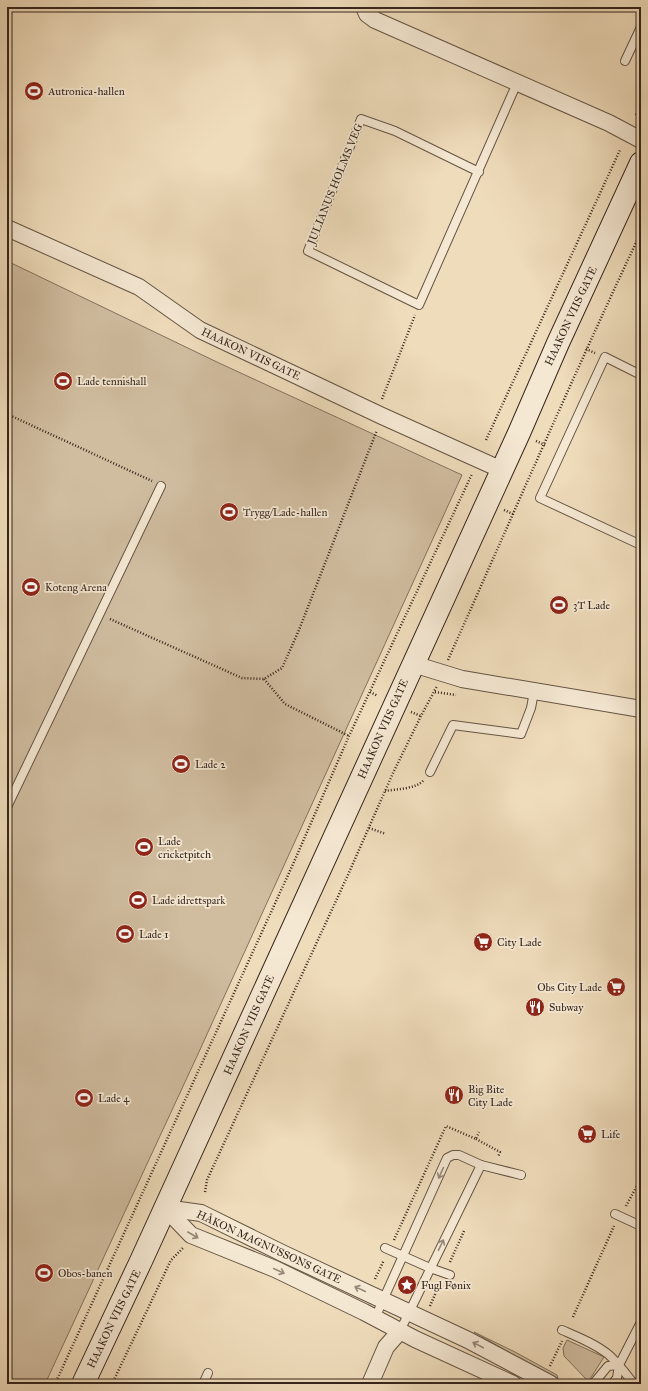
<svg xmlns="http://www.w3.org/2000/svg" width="648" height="1391" font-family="'IM FELL Great Primer',serif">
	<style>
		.green { fill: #d0bda0; stroke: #83725e }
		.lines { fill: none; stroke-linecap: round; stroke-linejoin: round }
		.service-casing { stroke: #645444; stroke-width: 10 }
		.minor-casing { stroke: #645444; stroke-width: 18 }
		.secondary-casing { stroke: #36261c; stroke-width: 24 }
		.path { stroke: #36261c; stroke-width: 2.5; stroke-dasharray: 1 2; stroke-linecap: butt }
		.service { stroke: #f5e8d3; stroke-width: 8 }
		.minor { stroke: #f5e8d3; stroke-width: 16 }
		.secondary { stroke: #f5e8d3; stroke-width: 22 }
		.oneway { stroke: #968778 }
		.labels { text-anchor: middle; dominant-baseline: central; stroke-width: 3.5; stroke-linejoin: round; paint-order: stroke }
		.poi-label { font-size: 11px; fill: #36261c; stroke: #f5e8d3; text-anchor: start }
		.street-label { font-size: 11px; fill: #36261c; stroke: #f5e8d3 }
	</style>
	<rect width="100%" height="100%" fill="#efdcbb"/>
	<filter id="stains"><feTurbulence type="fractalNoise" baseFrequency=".005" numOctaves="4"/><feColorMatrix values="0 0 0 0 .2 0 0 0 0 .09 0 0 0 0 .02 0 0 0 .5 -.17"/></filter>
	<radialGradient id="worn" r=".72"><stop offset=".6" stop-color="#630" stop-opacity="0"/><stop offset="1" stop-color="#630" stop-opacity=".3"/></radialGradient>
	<g class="green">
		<path d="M7,261l212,102 243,112 -264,579 -153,330h-38z"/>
		<path d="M474,1332l41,20 42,23 1,3 -2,2z"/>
		<path d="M567,1340l37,17 -14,22 -3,1 -23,-24 -1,-8z"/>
	</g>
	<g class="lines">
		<g class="service-casing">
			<g id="service">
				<path d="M625,61l16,-34"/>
				<path d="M479,172l-84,-41 -34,-12 -53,132 111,54 98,-222"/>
				<path d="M641,375l-36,-18 -65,141 101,47"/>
				<path d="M430,772l23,-47 68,9 10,-26 3,-16"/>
				<path d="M7,807l154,-321"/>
				<path d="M615,1214l26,12"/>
				<path d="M385,1248l45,20 20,7"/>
				<path d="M375,1318l72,-160 6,-3h6l22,10 40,10"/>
				<path d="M562,1330c16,7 34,14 47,25 10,9 17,19 25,29"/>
				<path d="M400,1331l81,-166"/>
				<path d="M203,1384l5,-11"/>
				<path d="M593,1384l15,-18 11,-1"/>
				<path d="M612,1384l5,-6 2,-13 22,-43"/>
			</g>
		</g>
		<g class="minor-casing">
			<g id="minor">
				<path d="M364,7l3,7 8,6 234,103 32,17"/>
				<path d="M7,228l132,59 61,43 182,86 120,54"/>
				<path d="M413,664l49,15 179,30"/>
				<path d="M165,1208l36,5 81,40 186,87 83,44"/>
				<path d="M165,1208l26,27 84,34 89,43 51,27 98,45"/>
				<path d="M370,1384l16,-37 14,-16"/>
			</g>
		</g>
		<g class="secondary-casing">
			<path id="secondary" d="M83,1384l58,-123 378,-828 39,-90 83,-180"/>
		</g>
		<g class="path">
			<path d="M636,115l5,-12"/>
			<path d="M586,349l9,4"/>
			<path d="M382,399l33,-84"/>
			<path d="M7,414l145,67"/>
			<path d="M486,440l134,-290"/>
			<path d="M536,441l9,4"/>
			<path d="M504,510l9,4"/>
			<path d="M110,619l132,59 22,1 18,-11 17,-38 78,-200"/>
			<path d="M448,660c64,-143 126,-286 193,-428"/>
			<path d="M264,679l21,25 64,32"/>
			<path d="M370,692l8,4"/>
			<path d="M435,692l21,3"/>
			<path d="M411,712l10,4"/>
			<path d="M385,791c12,-2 31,-2 39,-11"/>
			<path d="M369,828l17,6"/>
			<path d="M476,1139l24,13 -2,5"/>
			<path d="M639,1182l2,-4"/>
			<path d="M205,1192l2,-12 140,-303 46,-104 28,-57 16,-30"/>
			<path d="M626,1206l13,-24h2"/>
			<path d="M394,1240l52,-114 30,13 3,-7"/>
			<path d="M450,1262l14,-31"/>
			<path d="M375,1279l9,-19"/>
			<path d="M430,1306l10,-23"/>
			<path d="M573,1317l41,-91"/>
			<path d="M550,1366l12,-25"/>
			<path d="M55,1384l239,-522 55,-126 123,-262"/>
			<path d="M112,1384l59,-124 13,-13"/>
		</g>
		<use href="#service" class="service"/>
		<use href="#minor" class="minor"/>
		<use href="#secondary" class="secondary"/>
	</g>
	<defs><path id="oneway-shaft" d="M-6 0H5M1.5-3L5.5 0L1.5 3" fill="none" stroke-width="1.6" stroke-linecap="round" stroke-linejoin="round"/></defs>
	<g class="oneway">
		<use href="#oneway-shaft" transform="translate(441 1173) rotate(114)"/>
		<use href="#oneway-shaft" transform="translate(193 1235) rotate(30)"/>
		<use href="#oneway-shaft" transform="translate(441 1245) rotate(-64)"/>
		<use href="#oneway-shaft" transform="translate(279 1271) rotate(25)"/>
		<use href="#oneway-shaft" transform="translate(360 1289) rotate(-155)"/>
		<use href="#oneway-shaft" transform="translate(478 1345) rotate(-152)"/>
	</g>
	<defs>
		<g id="stadium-disc" transform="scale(1)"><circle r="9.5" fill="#8f2418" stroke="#f5e8d3"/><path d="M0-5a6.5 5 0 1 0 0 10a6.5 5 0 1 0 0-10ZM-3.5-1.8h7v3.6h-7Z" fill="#fff"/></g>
		<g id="supermarket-disc" transform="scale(1)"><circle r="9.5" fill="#8f2418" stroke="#f5e8d3"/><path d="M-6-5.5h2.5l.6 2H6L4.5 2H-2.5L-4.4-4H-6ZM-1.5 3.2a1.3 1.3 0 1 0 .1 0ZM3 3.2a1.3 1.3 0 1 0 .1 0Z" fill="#fff"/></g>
		<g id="restaurant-disc" transform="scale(1)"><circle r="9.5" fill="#8f2418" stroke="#f5e8d3"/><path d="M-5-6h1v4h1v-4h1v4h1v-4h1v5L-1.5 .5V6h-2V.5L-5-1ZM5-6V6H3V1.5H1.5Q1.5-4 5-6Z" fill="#fff"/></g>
		<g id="sight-disc" transform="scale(1)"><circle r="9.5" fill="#8f2418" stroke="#f5e8d3"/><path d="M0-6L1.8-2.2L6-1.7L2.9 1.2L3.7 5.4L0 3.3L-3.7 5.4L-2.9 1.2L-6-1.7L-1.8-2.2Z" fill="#fff"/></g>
	</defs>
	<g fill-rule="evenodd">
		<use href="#stadium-disc" x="34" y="91"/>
		<use href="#stadium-disc" x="63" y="381"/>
		<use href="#stadium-disc" x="229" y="512"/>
		<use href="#stadium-disc" x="31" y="587"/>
		<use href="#stadium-disc" x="559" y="605"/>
		<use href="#stadium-disc" x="181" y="764"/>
		<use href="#stadium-disc" x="144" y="847"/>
		<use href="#stadium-disc" x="138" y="900"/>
		<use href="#stadium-disc" x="125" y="934"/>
		<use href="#supermarket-disc" x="483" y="942"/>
		<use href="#supermarket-disc" x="616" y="987"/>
		<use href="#restaurant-disc" x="535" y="1007"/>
		<use href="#restaurant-disc" x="454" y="1095"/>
		<use href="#stadium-disc" x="84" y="1098"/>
		<use href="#supermarket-disc" x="587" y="1134"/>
		<use href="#stadium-disc" x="44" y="1273"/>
		<use href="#sight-disc" x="407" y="1285"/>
	</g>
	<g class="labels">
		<g class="poi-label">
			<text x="48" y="91">Autronica-hallen</text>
			<text x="77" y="381">Lade tennishall</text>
			<text x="243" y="512">Trygg/Lade-hallen</text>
			<text x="45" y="587">Koteng Arena</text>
			<text x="573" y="605">3T Lade</text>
			<text x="195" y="764">Lade 2</text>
			<text x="158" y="841">Lade<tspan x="158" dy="13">cricketpitch</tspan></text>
			<text x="152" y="900">Lade idrettspark</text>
			<text x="139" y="934">Lade 1</text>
			<text x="497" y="942">City Lade</text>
			<text x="602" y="987" text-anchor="end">Obs City Lade</text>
			<text x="549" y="1007">Subway</text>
			<text x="468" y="1089">Big Bite<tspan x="468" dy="13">City Lade</tspan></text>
			<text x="98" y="1098">Lade 4</text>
			<text x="601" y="1134">Life</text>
			<text x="58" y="1273">Obos-banen</text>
			<text x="421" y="1285">Fugl Fønix</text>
		</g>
		<g class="street-label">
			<text transform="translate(335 184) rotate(-68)">JULIANUS HOLMS VEG</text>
			<text transform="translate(571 316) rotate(-65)">HAAKON VIIS GATE</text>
			<text transform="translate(251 354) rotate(25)">HAAKON VIIS GATE</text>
			<text transform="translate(383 729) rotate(-66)">HAAKON VIIS GATE</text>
			<text transform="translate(249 1025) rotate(-66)">HAAKON VIIS GATE</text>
			<text transform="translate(269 1247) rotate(25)">HÅKON MAGNUSSONS GATE</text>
			<text transform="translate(114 1319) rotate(-64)">HAAKON VIIS GATE</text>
		</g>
	</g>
	<rect width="648" height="1391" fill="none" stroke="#efdcbb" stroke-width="24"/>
	<rect x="8" y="8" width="632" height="1375" fill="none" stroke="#36261c" stroke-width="2"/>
	<rect x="12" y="12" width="624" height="1367" fill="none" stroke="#36261c"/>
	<rect width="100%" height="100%" filter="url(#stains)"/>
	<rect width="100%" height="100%" fill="url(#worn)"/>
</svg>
